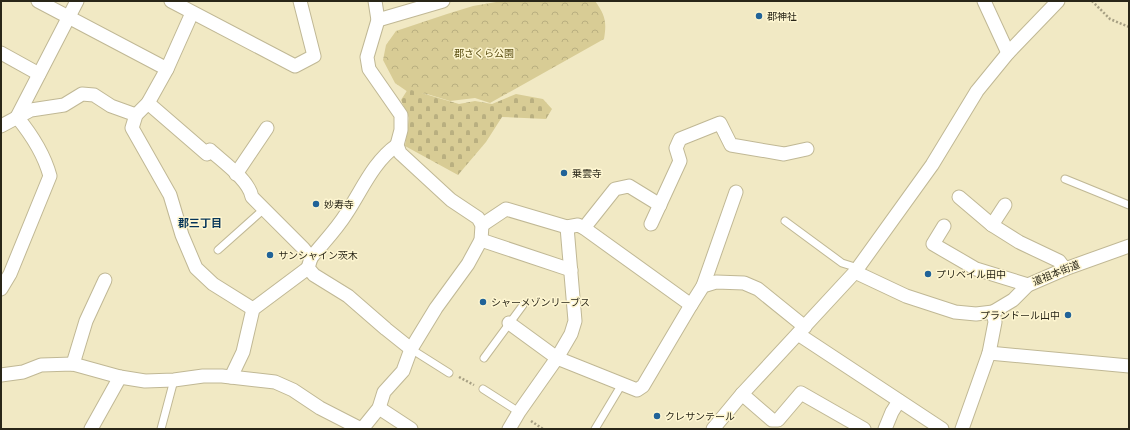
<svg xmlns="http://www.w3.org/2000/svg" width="1130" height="430" font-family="Roboto,'Noto Sans JP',sans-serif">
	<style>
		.forest { fill: url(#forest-crowns) }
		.cemetery { fill: url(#cemetery-stones) }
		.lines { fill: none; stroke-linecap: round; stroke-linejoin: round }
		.service-casing { stroke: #c0b895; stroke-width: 9 }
		.minor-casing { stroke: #c0b895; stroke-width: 15 }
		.path { stroke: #a69f83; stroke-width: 2.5; stroke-dasharray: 2 2; stroke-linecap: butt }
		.service { stroke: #fff; stroke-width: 7 }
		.minor { stroke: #fff; stroke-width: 13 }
		.poi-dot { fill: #216398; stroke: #fef6d1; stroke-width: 1.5 }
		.labels { text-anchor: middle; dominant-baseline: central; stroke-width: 3; stroke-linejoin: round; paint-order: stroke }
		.poi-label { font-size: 10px; fill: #292618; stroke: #fef6d1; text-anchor: start }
		.park-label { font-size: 10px; fill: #594d10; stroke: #fef6d1 }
		.street-label { font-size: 10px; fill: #292618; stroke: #fef6d1 }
		.neighbourhood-label { font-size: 11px; font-weight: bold; fill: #053458; stroke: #fef6d1 }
	</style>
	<defs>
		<pattern id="forest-crowns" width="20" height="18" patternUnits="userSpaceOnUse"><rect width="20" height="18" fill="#d8cc95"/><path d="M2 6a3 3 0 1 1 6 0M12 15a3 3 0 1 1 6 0" fill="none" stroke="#b9af80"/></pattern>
		<pattern id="cemetery-stones" width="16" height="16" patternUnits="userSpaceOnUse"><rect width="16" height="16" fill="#d8cc95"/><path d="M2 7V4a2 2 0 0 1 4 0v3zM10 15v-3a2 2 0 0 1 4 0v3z" fill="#b9af80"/></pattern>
	</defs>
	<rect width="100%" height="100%" fill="#f1e9c4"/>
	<path class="forest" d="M502,1h93c10,14 12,20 9,38l-114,64 -15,-5 -25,3 -23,-7 -19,-2 -13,-9 -12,-23 3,-15 10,-14 51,-17 26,-8z"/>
	<path class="cemetery" d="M408,89l51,15 16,-3 17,3 24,-10 27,5 9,10 -6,10 -44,-2 -16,25 -28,33 -53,-29 4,-28 -8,-18z"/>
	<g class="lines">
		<g class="service-casing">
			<g id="service">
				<path d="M1065,179l64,26"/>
				<path d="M785,221l57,42 16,5"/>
				<path d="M218,250l46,-41"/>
				<path d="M411,349l38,24"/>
				<path d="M484,358l39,-53"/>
				<path d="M483,389l36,23"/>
				<path d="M161,429l13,-49"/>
				<path d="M595,429l27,-45"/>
			</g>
		</g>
		<g class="minor-casing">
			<g id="minor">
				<path d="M38,1l129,68 25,-56"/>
				<path d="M171,1l124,65 19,-10 -14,-55"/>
				<path d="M984,1l24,52"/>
				<path d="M378,20l65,-19"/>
				<path d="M1,53l38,21"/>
				<path d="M167,69l-19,34 -12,12 -4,13 38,67 12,40 14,33 17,16 40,25"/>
				<path d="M148,103l59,51 3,-4c13,12 39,30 42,47l51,51 8,10 -3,10 6,7 34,21 38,33 25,20"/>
				<path d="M17,117l60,-116"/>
				<path d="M1,126l30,-16 33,-5 18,-11 12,1 17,11 25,9"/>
				<path d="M236,174l31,-46"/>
				<path d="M959,197l33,28 27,17 40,19 6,8"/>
				<path d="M651,224l29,-63 -4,-13 4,-9 40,-16 11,22 53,9 23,-5"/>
				<path d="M482,225l24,-16 61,18 8,94 -4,13 -14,24 -48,-35"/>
				<path d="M992,225l13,-20"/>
				<path d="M944,226l-11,18 43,25 52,16"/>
				<path d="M567,227l11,-2 6,3 107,77"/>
				<path d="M584,228l31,-39 14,-3 31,19"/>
				<path d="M481,240l90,30"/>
				<path d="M311,258c11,-14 25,-28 35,-44 16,-24 27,-52 51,-69"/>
				<path d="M855,272l51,24 49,16 21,2 17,-2"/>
				<path d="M703,286l33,-94"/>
				<path d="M1,289l9,-15 40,-98c-6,-22 -19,-42 -33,-59"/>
				<path d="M798,334l144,95"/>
				<path d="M989,353l140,13"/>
				<path d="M73,364l13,-43 19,-41"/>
				<path d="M1,375l22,-3 18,-7 32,-1 47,13 25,4 29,-1 29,-4h19l53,6 18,8 27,18 41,21"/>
				<path d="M231,377l12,-25 10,-43 55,-41"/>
				<path d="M742,394l30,26h6l23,-27 63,36"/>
				<path d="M379,408l32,21"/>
				<path d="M91,429l29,-52"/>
				<path d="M362,429l17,-21 5,-16 19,-21 8,-22 25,-41 32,-44 13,-24 1,-15 -4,-7 -27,-18 -51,-47 -3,-8 4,-15v-15l-32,-46 -2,-12 11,-37 -3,-19"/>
				<path d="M509,429l10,-17 38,-54 80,32 6,-4 48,-81 12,-19 13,-4 28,1 14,6 47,38"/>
				<path d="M713,429l29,-35 113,-122 77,-107 45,-74 31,-38 50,-52"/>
				<path d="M885,429l7,-17 7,-11"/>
				<path d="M962,429l27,-76 6,-31 -2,-10 20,-12 15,-15 37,-16 64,-23"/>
			</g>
		</g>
		<g class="path">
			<path d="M1092,1l18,18 19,8"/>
			<path d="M459,377l15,8"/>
			<path d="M531,421l12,8"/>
		</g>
		<use href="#service" class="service"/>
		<use href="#minor" class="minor"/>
	</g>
	<g class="poi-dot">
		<circle cx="759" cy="16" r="4"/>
		<circle cx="564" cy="173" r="4"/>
		<circle cx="316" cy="204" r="4"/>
		<circle cx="270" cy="255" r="4"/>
		<circle cx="928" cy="274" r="4"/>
		<circle cx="483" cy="302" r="4"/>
		<circle cx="1068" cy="315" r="4"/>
		<circle cx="657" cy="416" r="4"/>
	</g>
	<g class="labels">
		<g class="poi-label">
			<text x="767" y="16">郡神社</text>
			<text x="572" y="173">乗雲寺</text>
			<text x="324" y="204">妙寿寺</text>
			<text x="278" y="255">サンシャイン茨木</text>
			<text x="936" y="274">プリベイル田中</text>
			<text x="491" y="302">シャーメゾンリーブス</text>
			<text x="1060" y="315" text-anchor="end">プランドール山中</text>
			<text x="665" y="416">クレサンテール</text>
		</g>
		<g class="park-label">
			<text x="484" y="53">郡さくら公園</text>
		</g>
		<g class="street-label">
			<text transform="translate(1056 273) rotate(-22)">道祖本街道</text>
		</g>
		<g class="neighbourhood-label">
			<text x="200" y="223">郡三丁目</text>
		</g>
	</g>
	<rect width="1130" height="430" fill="none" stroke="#292618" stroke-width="4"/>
</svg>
